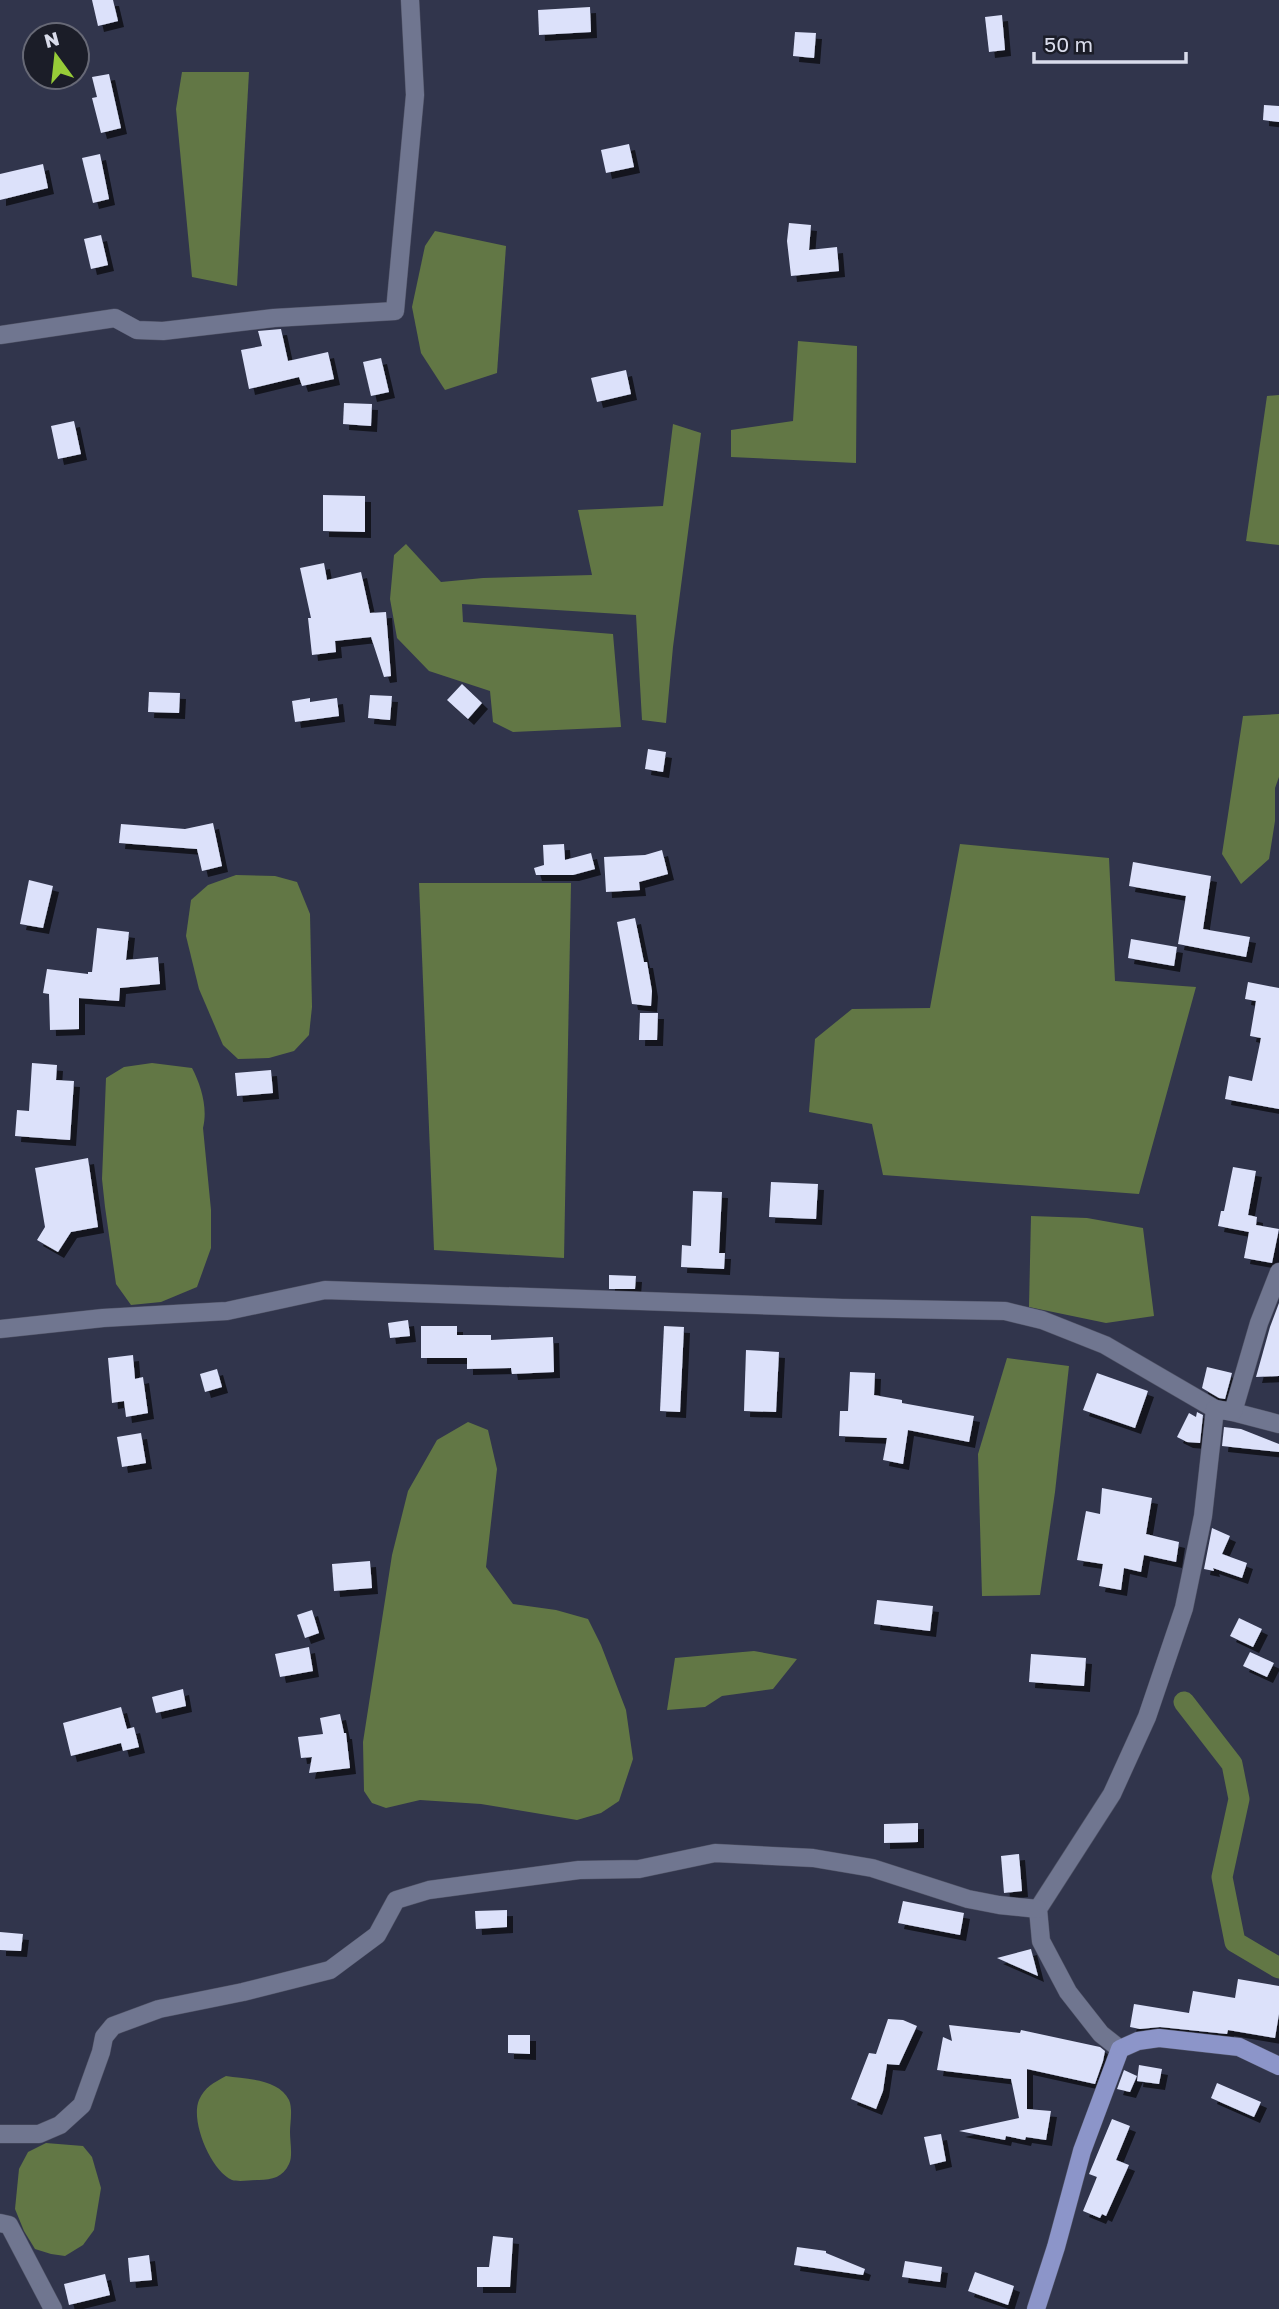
<svg xmlns="http://www.w3.org/2000/svg" width="1279" height="2309" font-family="'Golos Text',sans-serif">
	<style>
		.water { fill: #627745 }
		.lines { fill: none; stroke-linecap: round; stroke-linejoin: round }
		.canal { stroke: #627745; stroke-width: 21 }
		.building { fill: #dce1fa; filter: url(#shadow) }
		.minor-casing { stroke: #4f5265; stroke-width: 19 }
		.major-casing { stroke: #4f5265; stroke-width: 19 }
		.minor { stroke: #707690; stroke-width: 18 }
		.major { stroke: #8c95c9; stroke-width: 18 }
	</style>
	<defs>
		<filter id="shadow"><feDropShadow dx="6" dy="6" stdDeviation="0" flood-color="#0009"/></filter>
	</defs>
	<rect width="100%" height="100%" fill="#31354c"/>
	<g class="water">
		<path d="M182,72h67l-12,214 -45,-9 -16,-168z"/>
		<path d="M435,231l71,15 -9,127 -52,17 -24,-37 -9,-46 13,-61z"/>
		<path d="M798,341l59,5 -1,117 -125,-6v-27l62,-9z"/>
		<path d="M1279,395v150l-33,-4 21,-145z"/>
		<path d="M673,424l28,9 -28,214 -7,76 -24,-3 -6,-105 -174,-11 1,18 150,12 8,93 -108,5 -20,-10 -3,-31 -61,-20 -32,-33 -7,-39 4,-44 12,-11 35,38 42,-4 109,-3 -14,-65 85,-4z"/>
		<path d="M1279,714v63l-4,11v33l-6,38 -28,25 -19,-30 21,-138z"/>
		<path d="M960,844l149,14 6,123 81,6 -57,207 -256,-19 -11,-51 -63,-12 6,-73 37,-30 78,-1z"/>
		<path d="M236,875l39,1 22,6 13,32 2,93 -3,28 -15,16 -25,7 -31,1 -15,-14 -24,-56 -13,-53 5,-36 17,-15z"/>
		<path d="M419,883h152l-7,375 -130,-8z"/>
		<path d="M152,1063l40,5c9,17 16,40 11,60l8,82v38l-14,39 -36,15 -30,3 -15,-21 -11,-77 -3,-28 4,-101 18,-11z"/>
		<path d="M1031,1216l56,2 56,10 11,88 -48,7 -77,-16z"/>
		<path d="M1007,1358l62,8 -14,126 -15,103 -58,1 -4,-142z"/>
		<path d="M468,1422l20,8 9,39 -11,98 27,37 43,6 32,9 13,26 25,65 7,49 -14,42 -18,12 -24,7 -96,-16 -61,-4 -34,8 -14,-5 -8,-12 -1,-49 29,-187 16,-64 29,-51z"/>
		<path d="M754,1651l43,8 -24,30 -51,7 -17,11 -38,3 8,-52z"/>
		<path d="M226,2076c20,3 53,3 63,24 4,9 1,23 1,32 0,10 3,24 -1,32 -6,13 -17,16 -30,16 -8,0 -20,2 -27,0 -21,-9 -42,-59 -33,-80 6,-13 14,-17 27,-24z"/>
		<path d="M46,2143l37,3 9,11 9,31 -7,42 -11,15 -18,11 -14,-2 -16,-5 -11,-18 -9,-22 4,-40 9,-17z"/>
	</g>
	<g class="lines">
		<path class="canal" d="M1184,1702l48,62 7,35 -17,78 13,65 44,26"/>
	</g>
	<g class="building">
		<path d="M92,0h21l5,21 -20,5z"/>
		<path d="M590,7l1,25 -52,3 -1,-25z"/>
		<path d="M1002,15l3,35 -16,2 -4,-35z"/>
		<path d="M795,32l21,1 -2,25 -21,-2z"/>
		<path d="M109,74l12,54 -20,5 -9,-35 5,-1 -5,-20z"/>
		<path d="M1264,105l15,1v16l-16,-2z"/>
		<path d="M629,144l5,23 -28,6 -5,-23z"/>
		<path d="M100,154l9,45 -16,4 -11,-45z"/>
		<path d="M43,164l5,24 -48,12v-26z"/>
		<path d="M789,223l22,2 -2,25 28,-3 2,24 -48,5 -4,-35z"/>
		<path d="M101,235l7,30 -17,4 -7,-30z"/>
		<path d="M281,329l7,32 40,-9 6,27 -32,7 -3,-9 -50,12 -8,-39 21,-4 -4,-15z"/>
		<path d="M381,358l8,34 -18,4 -8,-34z"/>
		<path d="M626,370l5,24 -34,8 -6,-24z"/>
		<path d="M344,403l28,1 -1,22 -28,-2z"/>
		<path d="M74,421l7,33 -23,5 -7,-33z"/>
		<path d="M323,495l42,1v36l-42,-1z"/>
		<path d="M324,563l3,17 34,-8 9,41 16,-1 5,64 -7,1 -13,-40 -36,4 1,11 -24,3 -4,-37h3l-11,-50z"/>
		<path d="M462,684l20,19 -14,16 -21,-19z"/>
		<path d="M149,692l31,1 -1,20 -31,-1z"/>
		<path d="M370,695l22,1 -2,24 -22,-2z"/>
		<path d="M310,698v4l27,-4 2,18 -44,6 -3,-21z"/>
		<path d="M648,749l18,3 -3,20 -18,-3z"/>
		<path d="M213,823l9,43 -20,5 -5,-22 -78,-6 2,-19 64,5z"/>
		<path d="M564,844l1,16 26,-7 4,16 -22,6h-37l-2,-7 10,-3 -1,-20z"/>
		<path d="M662,850l6,24 -29,8 1,8 -34,2 -2,-35 41,-2z"/>
		<path d="M1133,862l78,14 -8,53 47,8 -4,20 -68,-13 8,-48 -57,-10z"/>
		<path d="M29,880l24,6 -10,42 -23,-4z"/>
		<path d="M635,918l9,44h3l5,29 -1,15 -19,-2 -15,-82z"/>
		<path d="M97,928l32,4 -3,28 32,-3 2,27 -40,4 -1,13 -40,-3v31l-29,1 -1,-36 -6,-1 4,-24 41,5v-2h4z"/>
		<path d="M1131,939l46,8 -3,19 -46,-8z"/>
		<path d="M1248,982l31,6v121l-54,-10 4,-23 23,5 9,-43 -11,-2 6,-35 -11,-2z"/>
		<path d="M640,1013h18l-1,27h-18z"/>
		<path d="M32,1063l25,2 -1,15 18,1 -4,59 -55,-4 2,-26 12,1z"/>
		<path d="M271,1070l2,23 -36,3 -2,-23z"/>
		<path d="M88,1158l10,69 -27,5 -13,20 -21,-12 8,-13 -10,-59z"/>
		<path d="M1233,1167l23,4 -8,44 9,2 -1,8 23,4 -7,34 -28,-5 5,-26 -31,-6 3,-15h3z"/>
		<path d="M771,1182l47,2 -2,35 -47,-2z"/>
		<path d="M693,1191l29,1 -3,61h6l-1,16 -43,-2 1,-22 9,1z"/>
		<path d="M609,1275l27,1 -1,13h-26z"/>
		<path d="M1279,1303v73l-23,1 14,-50z"/>
		<path d="M408,1320l2,16 -20,2 -2,-15z"/>
		<path d="M421,1326h36v9h34v5l62,-3 1,35 -42,2 -1,-6 -44,1v-11h-46z"/>
		<path d="M664,1326l20,1 -4,85 -20,-1z"/>
		<path d="M746,1350l33,2 -3,60 -32,-1z"/>
		<path d="M133,1355l2,24 8,-2 5,36 -22,4 -2,-16 -12,2 -4,-45z"/>
		<path d="M1207,1367l25,6 -7,26 -6,-1 -17,-10z"/>
		<path d="M217,1369l5,18 -17,5 -5,-18z"/>
		<path d="M850,1372l25,1 -1,22 28,5v3l72,13 -5,26 -61,-12 -5,34 -20,-4 4,-22 -48,-2 1,-25h8z"/>
		<path d="M1097,1373l51,18 -13,37 -52,-18z"/>
		<path d="M1197,1412l6,3 -3,28 -13,-1 -10,-5 12,-24 7,4z"/>
		<path d="M1224,1427l17,2 38,15v8l-57,-6z"/>
		<path d="M141,1433l5,30 -24,4 -5,-30z"/>
		<path d="M1102,1488l50,10 -6,36 33,8 -3,20 -32,-7 -3,17 -17,-4 -3,22 -22,-4 4,-22 -26,-4 9,-49 14,3z"/>
		<path d="M1212,1528l18,8 -8,18 25,9 -5,15 -29,-10 1,3 -10,-2z"/>
		<path d="M370,1561l2,27 -38,3 -2,-27z"/>
		<path d="M877,1600l56,6 -3,25 -56,-7z"/>
		<path d="M312,1610l7,23 -14,5 -8,-23z"/>
		<path d="M1239,1618l23,11 -9,18 -23,-11z"/>
		<path d="M309,1647l4,24 -33,6 -5,-23z"/>
		<path d="M1250,1652l24,11 -7,14 -24,-11z"/>
		<path d="M1031,1654l55,4 -2,28 -55,-4z"/>
		<path d="M183,1689l3,17 -30,7 -4,-16z"/>
		<path d="M121,1707l6,22 7,-2 5,20 -16,4 -2,-8 -50,13 -8,-33z"/>
		<path d="M340,1714l4,19h2l4,35 -41,5 3,-16 -11,1 -3,-21 25,-3 -3,-16z"/>
		<path d="M918,1823v19l-34,1v-19z"/>
		<path d="M1019,1854l3,37 -18,2 -3,-37z"/>
		<path d="M903,1901l61,12 -4,22 -62,-12z"/>
		<path d="M507,1910v17l-31,2 -1,-18z"/>
		<path d="M0,1932l23,2 -2,17 -21,-1z"/>
		<path d="M1031,1949l7,27 -41,-18z"/>
		<path d="M1238,1979l41,7v28l-4,24 -47,-8 -1,4 -67,-7 -20,2 -10,-2 4,-23 55,9 4,-22 42,7z"/>
		<path d="M888,2019l15,1 14,6 -18,39 -12,-1 -4,27 -7,18 -25,-10 18,-46 7,1z"/>
		<path d="M949,2025l71,8 1,-3 79,17 5,4 -2,10 -8,23 -68,-15v40l24,2 -5,29 -20,-3 -1,3 -19,-4 -1,4 -46,-9 60,-13 -8,-39 -74,-9 6,-33 9,4z"/>
		<path d="M508,2035h22v19l-22,-1z"/>
		<path d="M1139,2065l23,4 -3,15 -22,-3z"/>
		<path d="M1124,2070l13,6 -7,16 -13,-3z"/>
		<path d="M1217,2083l44,19 -7,15 -43,-19z"/>
		<path d="M1112,2119l18,7 -14,34 13,5 -23,51 -4,-2 -2,4 -17,-7 14,-34 -8,-3z"/>
		<path d="M941,2134l5,27 -16,4 -6,-28z"/>
		<path d="M493,2236l20,2 -3,49h-33v-20h12z"/>
		<path d="M797,2247l29,4v2l39,16 -2,6 -69,-10z"/>
		<path d="M149,2255l3,25 -22,2 -2,-24z"/>
		<path d="M905,2261l37,6 -2,15 -38,-5z"/>
		<path d="M975,2272l39,14 -6,19 -40,-14z"/>
		<path d="M105,2274l5,21 -41,10 -5,-21z"/>
	</g>
	<g class="lines">
		<g class="minor-casing">
			<g id="minor">
				<path d="M0,335l115,-17 22,12 26,1 111,-13 121,-7 20,-216 -5,-95"/>
				<path d="M0,1329l103,-11 124,-7 98,-21 517,18 163,3 37,9 63,25 110,64"/>
				<path d="M1233,1412l46,12"/>
				<path d="M1120,2049l-19,-15 -33,-42 -27,-51 -3,-32 74,-115 35,-77 37,-109 19,-92 12,-107 18,3 26,-89 20,-51"/>
				<path d="M0,2134h39l21,-9 22,-20 19,-53 3,-15 9,-11 46,-17 84,-17 87,-22 47,-35 19,-35 33,-10 150,-20 60,-1 76,-16 98,5 59,10 96,31 31,6 39,4"/>
				<path d="M0,2223l9,2 44,84"/>
			</g>
		</g>
		<g class="major-casing">
			<path id="major" d="M1036,2309l20,-62 26,-96 38,-102 18,-8 21,-3 80,9 40,19"/>
		</g>
		<use href="#minor" class="minor"/>
		<use href="#major" class="major"/>
	</g>
	<g transform="translate(56 56) rotate(345)"><circle r="33" fill="#1b1d28" stroke="#676976" stroke-width="2"/>
	<path d="M0-5L12 26L0 18L-12 26Z" fill="#97cc38"/>
	<text y="-10" font-size="19" font-weight="bold" text-anchor="middle" fill="#d9dceb">N</text>
	</g>
	<path d="M1034 52v10h152v-10" fill="none" stroke="#d9dceb" stroke-width="3.5"/>
	<text x="1044" y="52" font-size="21" fill="#d9dceb" stroke="#1b1d28" stroke-width="5" paint-order="stroke">50 m</text>
</svg>
